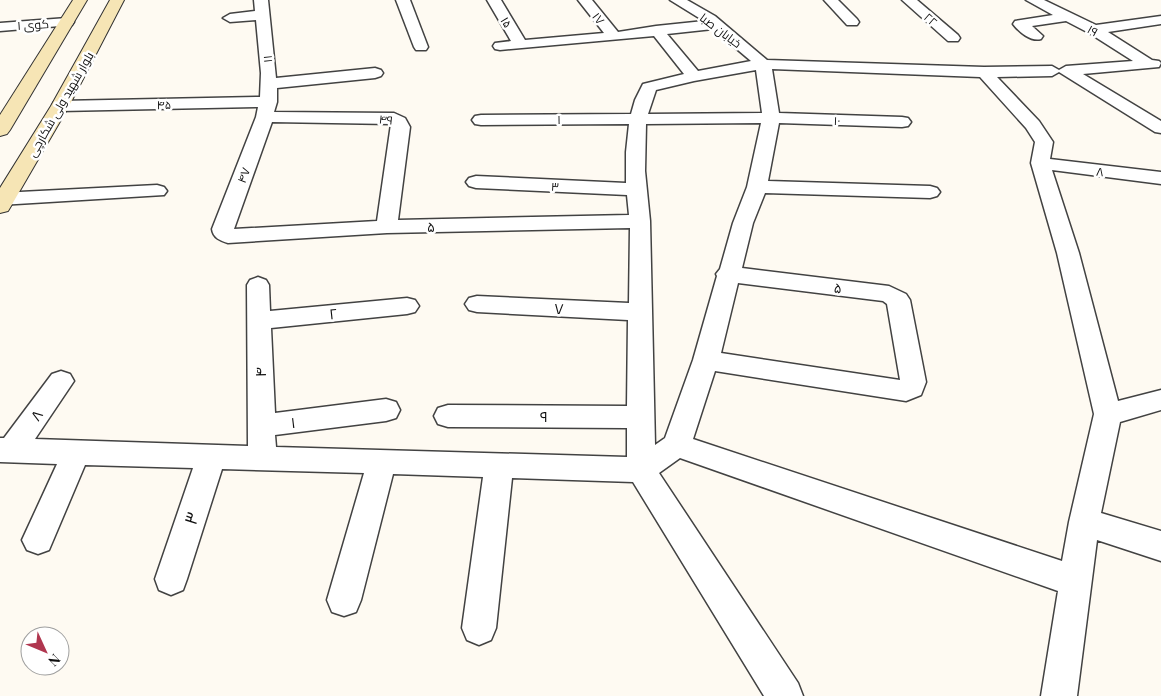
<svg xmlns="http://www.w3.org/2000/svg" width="1161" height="696" font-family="'Playfair Display',Cairo,serif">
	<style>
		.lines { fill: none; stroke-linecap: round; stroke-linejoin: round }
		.street-casing { stroke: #424242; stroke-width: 3 }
		.secondary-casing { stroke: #313131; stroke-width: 2 }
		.street { fill: #fff; fill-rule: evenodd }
		.secondary { fill: #f6e5b5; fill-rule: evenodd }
		.labels { text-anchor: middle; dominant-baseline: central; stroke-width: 5; stroke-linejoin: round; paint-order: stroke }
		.far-street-label { font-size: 12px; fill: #0f0f0f; stroke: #fff }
		.street-label { font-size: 15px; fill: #0f0f0f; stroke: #fff }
		.near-street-label { font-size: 18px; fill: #0f0f0f; stroke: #fff }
	</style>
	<rect width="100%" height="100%" fill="#fefaf2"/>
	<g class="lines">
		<g class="street-casing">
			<g id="street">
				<path d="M254,0h14l8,78 99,-10 6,2 2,3 -2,3 -6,2 -98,10v14l-3,10 120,1 11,5 5,9 -12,93 231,-5 -2,-20 -151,-7 -7,-2 -3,-4 3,-4 7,-2 150,7v-31l3,-28 -148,1 -6,-1 -3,-4 3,-4 6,-1 150,-1 4,-14 8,-16 41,-10 -30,-38 -154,14 -5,-1 -2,-3 2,-3 16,-2 -24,-41h14l24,40 79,-7 -26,-33h14l26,32 38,-6 48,-5 -34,-21h17l28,16 52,44 217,7 68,-1 7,4 7,-4 67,-5 -44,-28 -23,-12 -34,5 11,10 -2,3c-10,3 -22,-7 -28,-15l2,-3 38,-6 -27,-15h18l52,25 65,-9v8l-53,8 44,28 7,1 2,2 -2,4 -76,7 78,47v12l-6,-1 -96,-60 -7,4 -55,1 42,44 14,21 -3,17 111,13v12l-109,-14 27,83 39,148 43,-11v20l-41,12 -19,91 60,18v30l-64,-21 -20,156h-36l17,-105 -378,-133 -21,15 139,210 5,13h-39l-131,-214 -121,-4 -16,150 -5,12 -12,5 -12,-5 -5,-12 21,-151 -90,-3 -32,126 -5,12 -12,4 -12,-4 -5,-12 37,-127 -142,-4 -35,110 -4,11 -12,5 -12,-5 -4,-11 38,-111 -108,-3 -36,85 -11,4 -11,-4 -5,-10 35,-76 -57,-2v-24h4l48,-64 9,-3 9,3 4,7 -39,58 213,7 -1,-161 3,-5 8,-3 8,3 3,5 1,26 137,-13 8,2 4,6 -4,6 -8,2 -136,14 4,85 111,-14 10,3 4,8 -4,8 -10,3 -111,14 1,12 351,10v-29l-179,-1 -10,-3 -4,-8 4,-8 10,-3 179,1 1,-86 -151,-8 -8,-2 -4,-6 4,-6 8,-2 152,7 1,-75 -243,5 -159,10c-7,-2 -15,-5 -16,-14l44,-112 2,-10 -198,4 -6,-1 -2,-4 2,-4 6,-1 200,-4 1,-24 -5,-53 -26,2 -7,-4 7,-4 25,-3zM713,29l38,32 -53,10 -31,-37zM772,69l208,8 46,51 9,14 -4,21 26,90 37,161 -25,108 -7,39 -369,-122 22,-68 191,30 15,-6 5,-13 -16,-82 -4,-6 -17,-8 -147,-18 11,-45 12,-30 165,5 7,-2 3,-4 -3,-4 -7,-2 -162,-5 11,-58 123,4 6,-1 3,-4 -3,-4 -6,-1 -123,-4zM756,70l6,43 -114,1 8,-24 38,-9zM272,122l119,2 -14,97 -143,8zM761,123l-14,64 -14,36 -13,46 -4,5 1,2 -24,84 -28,78 -10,7 -5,-224 -5,-50 1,-47zM738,283l145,18 4,3 13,76 -179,-27z"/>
				<path d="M396,0h14l18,47 -2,3h-10l-2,-3z"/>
				<path d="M824,0h14l19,19 2,3 -2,3h-10z"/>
				<path d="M902,0h15l41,35 2,3 -2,3h-10z"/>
				<path d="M67,18l5,1 2,3 -2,3 -72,6v-8z"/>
				<path d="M157,185l7,2 3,4 -3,4 -164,10v-12z"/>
			</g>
		</g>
		<g class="secondary-casing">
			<g id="secondary">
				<path d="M73,0h14l-77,130 -3,4 -7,2v-21z"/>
				<path d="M110,0h14l-55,106 -58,100 -3,5 -8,2v-25l51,-82z"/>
			</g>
		</g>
		<use href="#street" class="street"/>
		<use href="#secondary" class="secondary"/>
	</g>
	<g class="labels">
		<g class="far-street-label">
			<text transform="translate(599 18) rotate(52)">۱۷</text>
			<text transform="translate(931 19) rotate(41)">۲۲</text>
			<text transform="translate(507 22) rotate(59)">۱۵</text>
			<text transform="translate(33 24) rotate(-4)">کوی ۱</text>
			<text transform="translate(721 30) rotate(37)">خیابان صبا</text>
			<text transform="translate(1093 30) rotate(29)">۱۹</text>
			<text transform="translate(267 59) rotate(-96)">۱۱</text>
			<text transform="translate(60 104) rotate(-60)">بلوار شهید ولی شکارچی</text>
			<text transform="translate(164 104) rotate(-1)">۴۵</text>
			<text transform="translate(386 119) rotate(6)">۴۹</text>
			<text transform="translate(559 119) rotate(-1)">۱</text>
			<text transform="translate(837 120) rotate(2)">۱۰</text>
			<text transform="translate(1100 171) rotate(7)">۸</text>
			<text transform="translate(243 175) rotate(-69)">۴۷</text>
			<text transform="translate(555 186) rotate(3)">۳</text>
		</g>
		<g class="street-label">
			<text transform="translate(431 226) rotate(-1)">۵</text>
			<text transform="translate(838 287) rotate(7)">۵</text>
			<text transform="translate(559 308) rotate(3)">۷</text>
			<text transform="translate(333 313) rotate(-6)">۲</text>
			<text transform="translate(260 372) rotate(-91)">۴</text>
			<text transform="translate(36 415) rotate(-55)">۸</text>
			<text x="544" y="416">۹</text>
			<text transform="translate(293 422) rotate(-7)">۱</text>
		</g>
		<g class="near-street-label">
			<text transform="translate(191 518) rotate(-72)">۳</text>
		</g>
	</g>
	<g transform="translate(45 651) rotate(134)"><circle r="24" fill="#ffffff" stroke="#9f9f9f"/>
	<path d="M0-4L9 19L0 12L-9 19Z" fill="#b0364f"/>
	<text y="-8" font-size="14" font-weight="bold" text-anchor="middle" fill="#0f0f0f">N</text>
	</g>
</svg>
